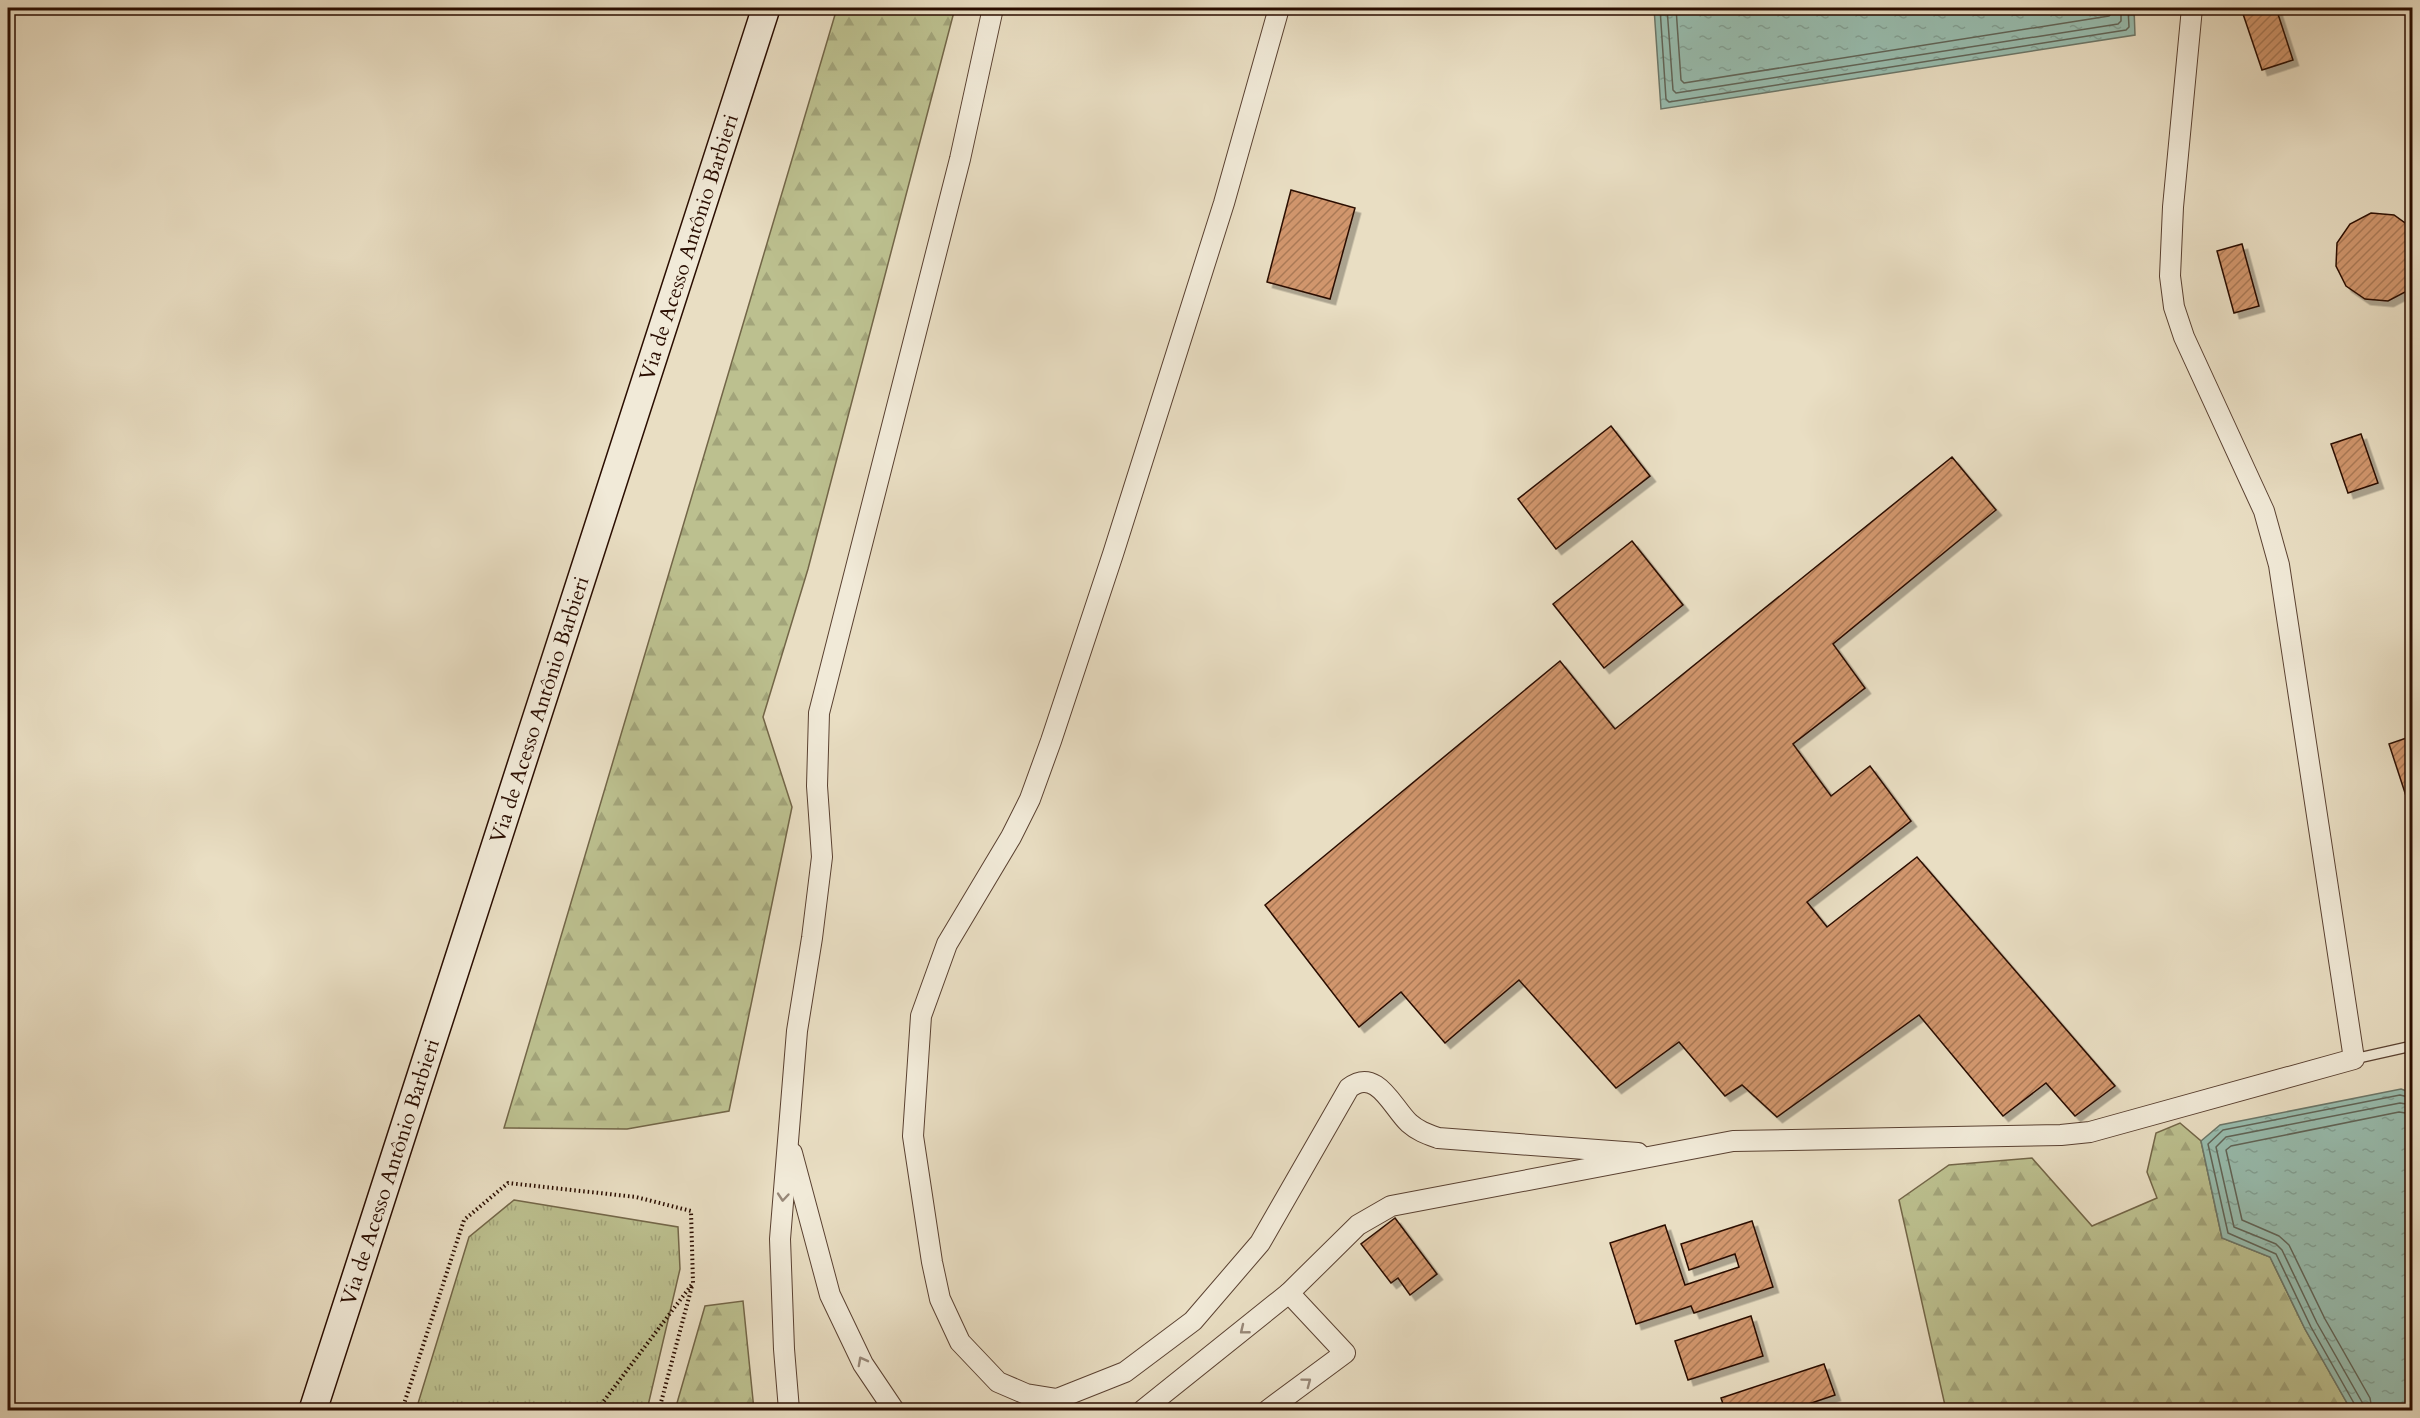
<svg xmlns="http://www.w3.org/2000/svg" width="2420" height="1418" font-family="Cardo,serif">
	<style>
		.grass { fill: url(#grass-tufts); stroke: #736648; stroke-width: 1.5 }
		.forest { fill: url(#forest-firs); stroke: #736648; stroke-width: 1.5 }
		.water { fill: url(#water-ripples); stroke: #6c7769; stroke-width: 1.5 }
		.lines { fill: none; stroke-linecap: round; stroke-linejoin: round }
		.shore { stroke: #616558; stroke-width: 1.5 }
		.building { fill: url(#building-hatch); stroke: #2a0d00; stroke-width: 1.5; filter: url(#shadow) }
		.lane-casing { stroke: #5a4131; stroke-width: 12 }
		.street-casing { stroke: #5a4131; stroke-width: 22 }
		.secondary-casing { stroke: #2a0d00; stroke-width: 30 }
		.path { stroke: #2a0d00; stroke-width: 4; stroke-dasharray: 1.5 3; stroke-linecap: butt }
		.lane { stroke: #f1ead8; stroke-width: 9 }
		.street { stroke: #f1ead8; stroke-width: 20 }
		.secondary { stroke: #f1ead8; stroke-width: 27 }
		.oneway { stroke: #978777 }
		.labels { text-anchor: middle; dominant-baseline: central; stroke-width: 4.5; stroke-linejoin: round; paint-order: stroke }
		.street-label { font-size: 21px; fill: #2a0d00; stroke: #f1ead8 }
	</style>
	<defs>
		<pattern id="grass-tufts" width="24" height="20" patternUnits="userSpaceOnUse" patternTransform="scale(1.5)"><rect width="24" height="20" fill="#bcc08f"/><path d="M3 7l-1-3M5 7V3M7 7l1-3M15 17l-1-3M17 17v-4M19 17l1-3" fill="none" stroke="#a2a47a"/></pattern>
		<pattern id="forest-firs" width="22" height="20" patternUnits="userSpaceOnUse" patternTransform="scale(1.5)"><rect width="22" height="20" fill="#bcc08f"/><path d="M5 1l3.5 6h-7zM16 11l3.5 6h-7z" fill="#a2a47a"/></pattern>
		<pattern id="water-ripples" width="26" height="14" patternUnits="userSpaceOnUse" patternTransform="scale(1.5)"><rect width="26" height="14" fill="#98bdaf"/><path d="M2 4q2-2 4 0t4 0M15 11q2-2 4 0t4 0" fill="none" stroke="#83a195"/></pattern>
		<pattern id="building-hatch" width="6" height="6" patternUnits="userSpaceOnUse" patternTransform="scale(1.5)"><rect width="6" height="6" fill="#d1966d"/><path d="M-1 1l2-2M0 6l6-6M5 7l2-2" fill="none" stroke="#aa7957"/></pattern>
		<filter id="shadow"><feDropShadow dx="5.5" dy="5.5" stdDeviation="0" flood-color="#0004"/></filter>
	</defs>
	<rect width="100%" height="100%" fill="#e9dec3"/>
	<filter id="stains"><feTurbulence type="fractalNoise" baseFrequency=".00333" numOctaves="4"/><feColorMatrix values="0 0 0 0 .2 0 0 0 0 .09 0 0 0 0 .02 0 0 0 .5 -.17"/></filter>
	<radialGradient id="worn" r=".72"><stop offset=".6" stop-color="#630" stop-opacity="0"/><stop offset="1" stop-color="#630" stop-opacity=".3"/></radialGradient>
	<path class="grass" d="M514,1200l164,27 2,42 -33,141h-231l53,-173z"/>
	<g class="forest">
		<path d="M837,8h118l-147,561 -45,148 29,90 -63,304 -102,18 -123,-1z"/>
		<path d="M2180,1123l21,18 21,97 48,19 35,72 46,81h-405l-47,-210 50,-35 83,-7 60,68 65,-28 -10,-26 9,-39z"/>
		<path d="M743,1301l11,109h-79l30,-104z"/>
	</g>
	<g class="water">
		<path d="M1654,8h480l1,27 -474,74z"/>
		<path d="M2401,1089l11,4v317h-61l-46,-81 -35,-72 -48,-19 -21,-97 19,-16z"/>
	</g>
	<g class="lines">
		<g class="shore">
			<path d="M1660,8l6,91 3,3 457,-72 3,-3 -1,-19"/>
			<path d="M1667,8l6,82 3,3 442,-69 3,-3v-13"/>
			<path d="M1676,8l5,72 3,3 425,-67 2,-2 1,-6"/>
			<path d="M2356,1410l-1,-5 -44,-78 -35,-73 -48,-21 -20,-89 15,-14 177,-35 12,3"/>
			<path d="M2363,1410l-1,-8 -45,-79 -35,-73 -6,-6 -42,-17 -18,-80 10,-10 174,-34 12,2"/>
			<path d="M2372,1410l-2,-12 -45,-79 -36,-74 -10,-9 -37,-16 -16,-70 5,-4 168,-34 13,2"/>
		</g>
	</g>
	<g class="building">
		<path d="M2253,8h23l17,52 -31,10 -20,-59z"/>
		<path d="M1291,190l64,18 -25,91 -63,-17z"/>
		<path d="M2371,213l23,2 18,13v57l-3,5 -21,11 -23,-2 -19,-13 -10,-20 1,-23 13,-19z"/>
		<path d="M2242,244l17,62 -25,7 -17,-62z"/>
		<path d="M1611,426l39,50 -94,73 -38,-50z"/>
		<path d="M2361,434l17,49 -30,10 -17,-49z"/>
		<path d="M1952,457l44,53 -163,134 32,44 -72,56 38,52 39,-30 41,55 -104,81 20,25 90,-70 198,229 -40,30 -29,-33 -43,33 -84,-101 -142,102 -35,-32 -17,11 -46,-54 -63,46 -97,-108 -74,63 -44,-51 -42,35 -94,-122 295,-244 55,68z"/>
		<path d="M1632,541l51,64 -79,63 -51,-64z"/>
		<path d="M2412,736v68l-3,1 -20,-61z"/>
		<path d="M1395,1218l42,56 -27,21 -12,-17 -7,5 -30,-39z"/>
		<path d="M1752,1221l21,66 -79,26 -3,-7 -55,18 -26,-81 55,-18 20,60 54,-18 -4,-13 -46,16 -8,-26z"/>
		<path d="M1751,1316l12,40 -75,24 -13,-39z"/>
		<path d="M1824,1364l11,31 -44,15h-46l-1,-1 -19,1 -4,-12z"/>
	</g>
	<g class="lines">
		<g class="lane-casing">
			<path id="lane" d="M2354,1059l58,-13"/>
		</g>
		<g class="street-casing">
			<g id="street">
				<path d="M1279,8l-55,195 -111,351 -62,187 -21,58 -19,38 -64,107 -26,72 -8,120 19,126 8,37 20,43 38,40 28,12 31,5 68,-27 68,-51 67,-78 89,-155c28,-21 43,19 60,35 9,8 18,11 29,15l200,15"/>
				<path d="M792,1153l38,142 33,69 31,46"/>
				<path d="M789,1410l-5,-61 -4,-110 17,-208 15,-93 10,-81 -5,-71 2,-73 141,-554 33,-151"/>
				<path d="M1143,1410l146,-117 69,-68 33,-19 342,-65 328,-6 29,-3 264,-73 -75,-494 -15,-54 -80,-174 -10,-30 -4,-31 3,-69 19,-199"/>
				<path d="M1268,1410l77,-57 -56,-60"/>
			</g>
		</g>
		<g class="secondary-casing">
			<g id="secondary">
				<path id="s1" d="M313,1410l453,-1402"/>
			</g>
		</g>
		<g class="path">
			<path d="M402,1410l62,-190 44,-37 128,14 55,14 2,72 -96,127"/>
			<path d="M659,1410l33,-124"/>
		</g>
		<use href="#lane" class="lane"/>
		<use href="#street" class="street"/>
		<use href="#secondary" class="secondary"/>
	</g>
	<defs><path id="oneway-chevron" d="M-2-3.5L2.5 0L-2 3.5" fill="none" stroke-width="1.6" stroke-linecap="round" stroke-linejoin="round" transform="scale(1.5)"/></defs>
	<g class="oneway">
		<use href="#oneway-chevron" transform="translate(783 1197) rotate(95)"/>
		<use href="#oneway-chevron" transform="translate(1244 1330) rotate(141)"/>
		<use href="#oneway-chevron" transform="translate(862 1361) rotate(-118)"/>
		<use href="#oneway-chevron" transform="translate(1307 1382) rotate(-37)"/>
	</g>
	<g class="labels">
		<g class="street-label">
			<text stroke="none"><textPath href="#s1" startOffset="1222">Via de Acesso Antônio Barbieri</textPath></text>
			<text stroke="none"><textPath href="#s1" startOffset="736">Via de Acesso Antônio Barbieri</textPath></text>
			<text stroke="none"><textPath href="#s1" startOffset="250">Via de Acesso Antônio Barbieri</textPath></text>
		</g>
	</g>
	<rect width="2420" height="1418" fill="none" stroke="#e9dec3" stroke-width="30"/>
	<rect x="9" y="9" width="2402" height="1400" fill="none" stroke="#2a0d00" stroke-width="3"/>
	<rect x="15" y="15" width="2390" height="1388" fill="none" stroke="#2a0d00" stroke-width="1.5"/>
	<rect width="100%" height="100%" filter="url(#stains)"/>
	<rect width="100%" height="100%" fill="url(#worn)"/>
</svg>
